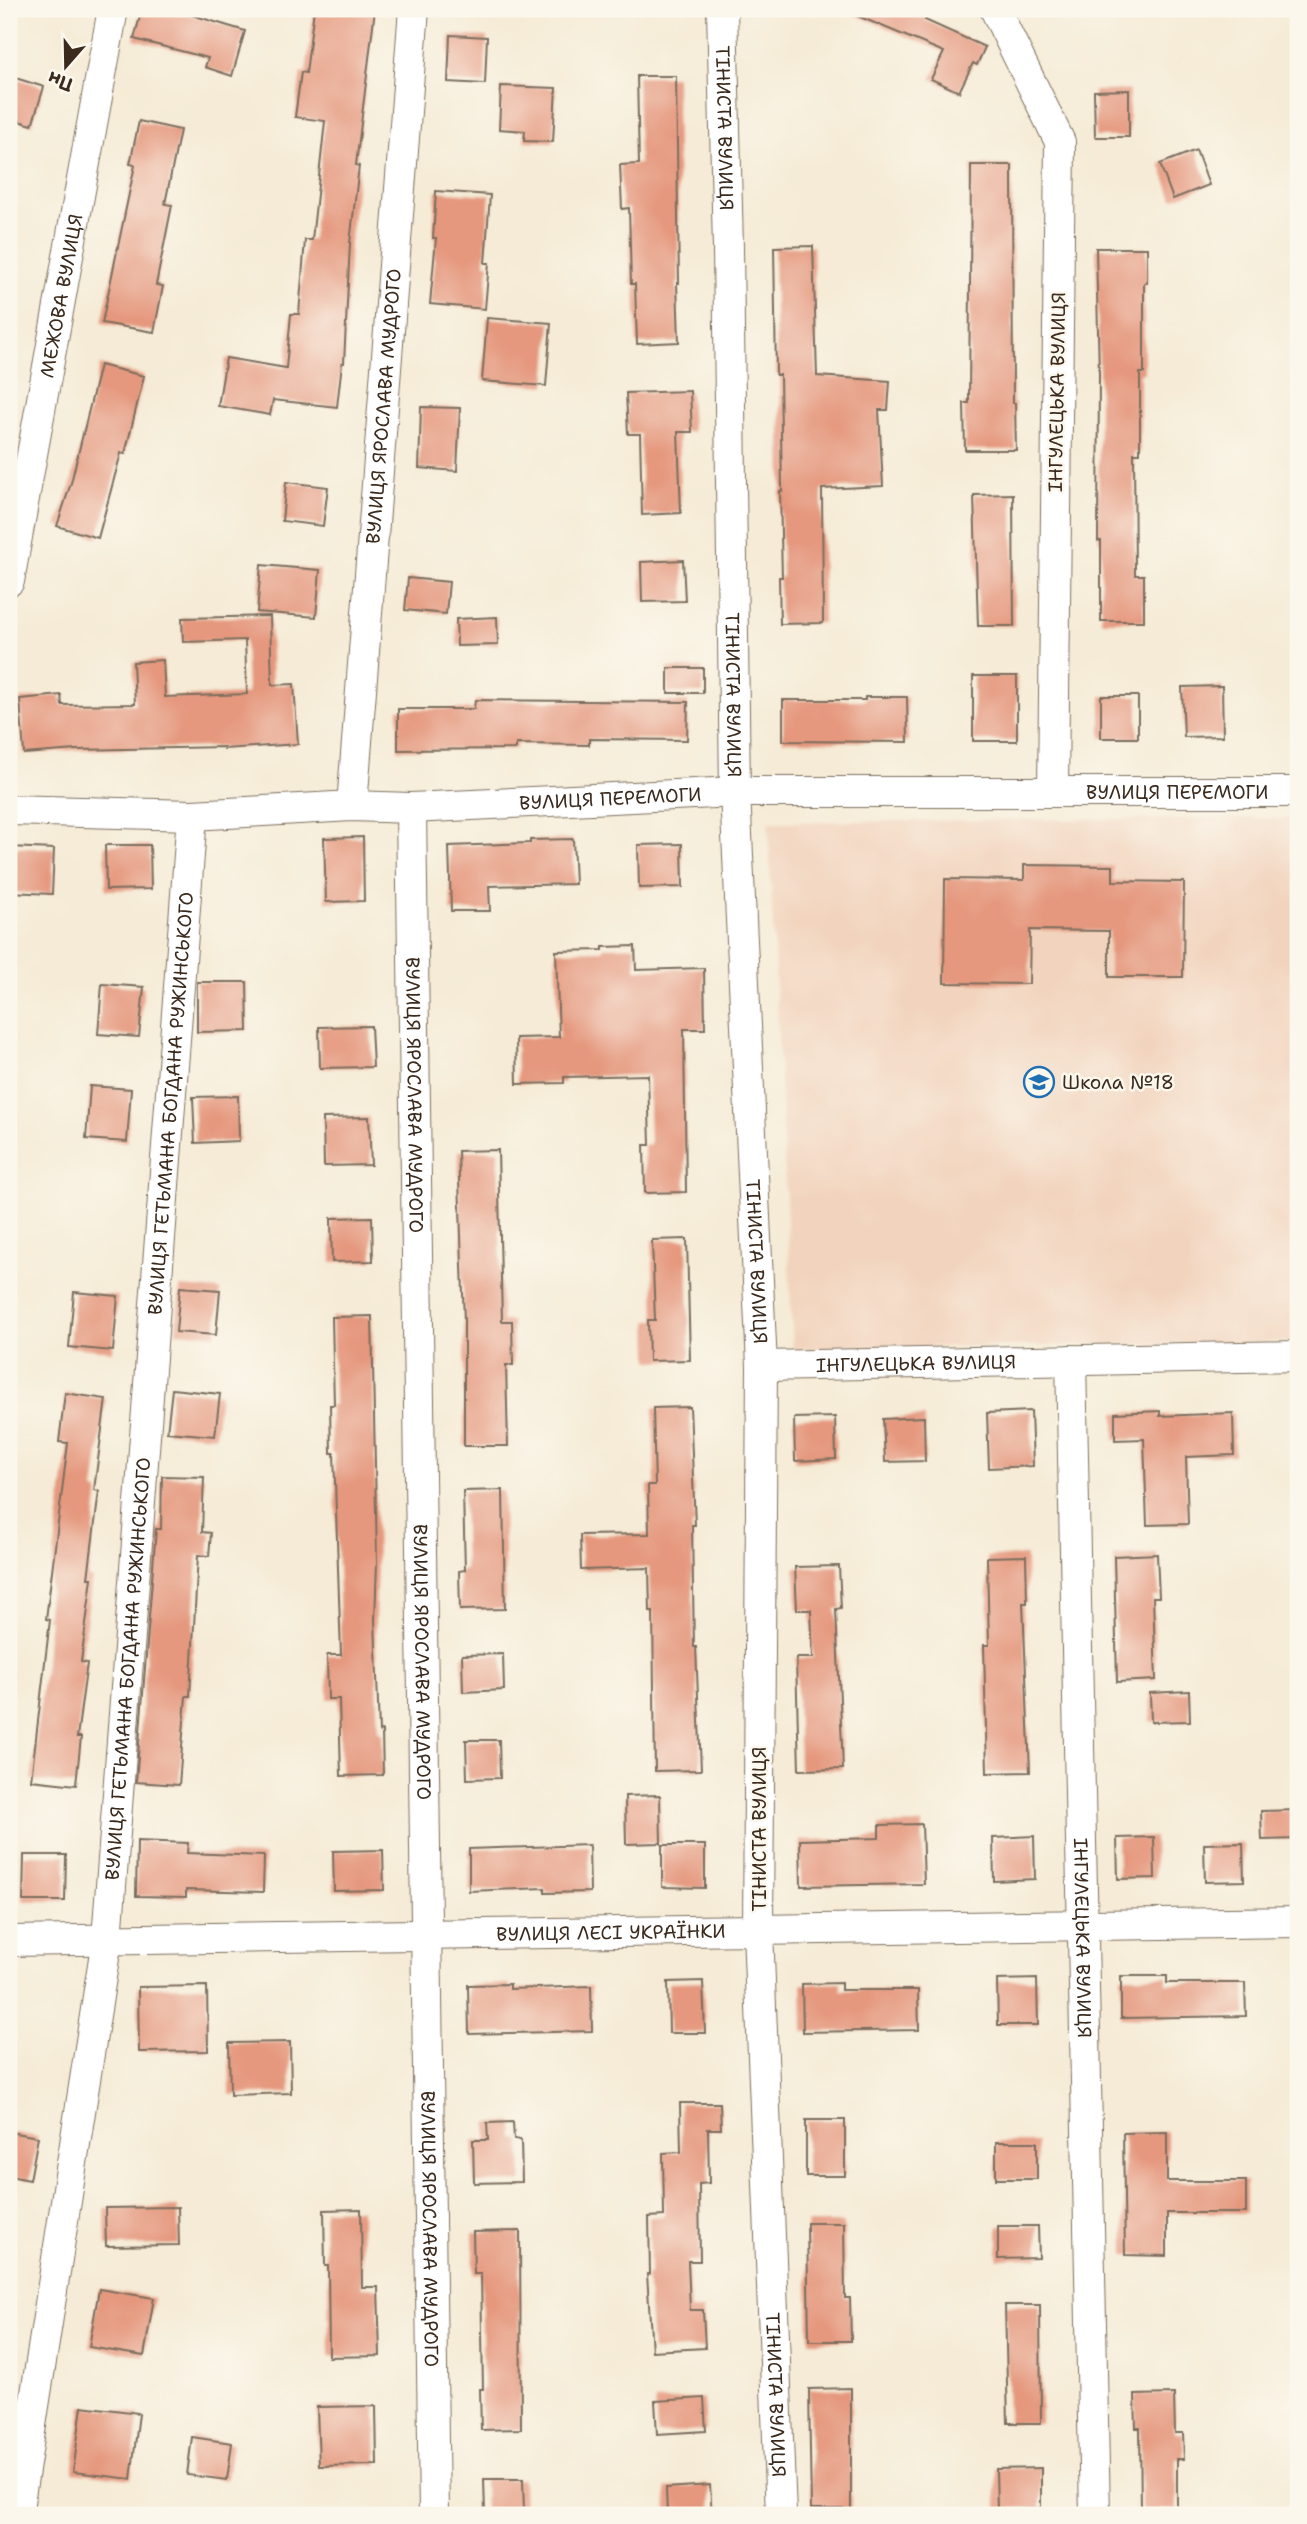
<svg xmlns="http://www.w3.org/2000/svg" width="1307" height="2524" font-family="'Shantell Sans',sans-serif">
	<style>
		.built { fill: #f2d4be }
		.building { fill: #e5987e }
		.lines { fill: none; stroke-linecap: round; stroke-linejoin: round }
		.minor-casing { stroke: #7c6e5e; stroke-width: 32 }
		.minor { stroke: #fff; stroke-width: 30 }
		.labels { text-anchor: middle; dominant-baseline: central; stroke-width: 5; stroke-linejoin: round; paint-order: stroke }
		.street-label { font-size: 19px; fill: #3b2a1e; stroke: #fbf7ec }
		.poi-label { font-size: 19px; fill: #3b2a1e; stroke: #fbf7ec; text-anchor: start }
	</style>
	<rect width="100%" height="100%" fill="#fbf7ec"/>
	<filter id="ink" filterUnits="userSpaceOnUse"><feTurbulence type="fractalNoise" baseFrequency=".0143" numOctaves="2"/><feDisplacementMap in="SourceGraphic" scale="14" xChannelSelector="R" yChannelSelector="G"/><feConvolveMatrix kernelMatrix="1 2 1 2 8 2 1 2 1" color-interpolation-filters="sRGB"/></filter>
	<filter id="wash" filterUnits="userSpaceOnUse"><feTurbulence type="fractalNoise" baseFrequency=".00686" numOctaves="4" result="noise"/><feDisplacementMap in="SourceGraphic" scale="28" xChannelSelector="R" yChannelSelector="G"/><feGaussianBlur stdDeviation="1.57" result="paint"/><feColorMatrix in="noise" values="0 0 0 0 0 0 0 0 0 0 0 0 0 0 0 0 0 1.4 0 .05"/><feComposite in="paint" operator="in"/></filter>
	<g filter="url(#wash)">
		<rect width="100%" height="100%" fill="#f5ebd6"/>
		<path class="built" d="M1298,818v524l-505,7 -25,-527z"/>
		<g id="blocks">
			<g class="building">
				<path d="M142,9h30l73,22 -13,45 -27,-9 3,-9 -74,-19z"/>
				<path d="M314,9h61l-19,156 3,1 -9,77 -6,120h-2l-5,44 -64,-7 -3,15 -52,-9 8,-48 60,10 5,-54h8l6,-74h7l13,-119 -30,-4 6,-45 5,1z"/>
				<path d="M841,9h89l-5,11 60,27 -8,18 -4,-2 -14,29 -28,-13 13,-27z"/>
				<path d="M450,35l37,2 -2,47 -37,-2z"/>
				<path d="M9,76l35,11 -12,38 -23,-7z"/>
				<path d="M637,76h39l3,207h-2l2,59 -42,2 -2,-60h-4l-2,-76 -7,1 -2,-44 19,-1z"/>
				<path d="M501,86l55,2 -3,54 -29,-1 1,-10 -26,-2z"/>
				<path d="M1129,90v47h-34l-1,-46z"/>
				<path d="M139,121l41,9 -15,74 7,1 -16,80 7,1 -9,46 -52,-9 33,-158 -5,-1z"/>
				<path d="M1196,150l13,35 -36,14 -13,-35z"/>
				<path d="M971,165h41l1,238h2l1,47h-51l-1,-47h5z"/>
				<path d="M436,191l54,4 -5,68h4l-4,46 -55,-5 6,-66h-3z"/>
				<path d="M813,246l4,130 73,5 -2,29h-9l4,76 -61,3 1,134 -43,1 -1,-47h3l-2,-86h2l-2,-116h-4l-2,-128z"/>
				<path d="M1096,248h51v35h-3v90h-4v80h-6l1,122h9v46h-43v-80h-3l1,-167z"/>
				<path d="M487,318l64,5 -5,63 -64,-5z"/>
				<path d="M100,365l44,11 -19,78 -4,-1 -23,85 -41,-12 14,-43z"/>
				<path d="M690,391l2,41h-14l3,81 -39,2 -2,-81h-12l-2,-41z"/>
				<path d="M421,407l39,1 -3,63 -38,-3z"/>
				<path d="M286,482l42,5 -5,39 -41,-5z"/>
				<path d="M1013,494l1,132h-36l-4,-131z"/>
				<path d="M683,560l2,41 -43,1 -1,-40z"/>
				<path d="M261,565l59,5 -4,47 -59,-5z"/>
				<path d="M408,578l41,4 -3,32 -41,-4z"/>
				<path d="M270,616l2,69 22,-1 4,60 -74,5v-2l-148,3 -52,4 -4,-55 41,-4 1,10 73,-1 -2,-42 30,-2 2,37 82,-3 -2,-54 -62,2 -1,-24z"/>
				<path d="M497,617l1,28 -41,1 -1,-27z"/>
				<rect x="668" y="668" width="35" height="25"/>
				<rect x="973" y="676" width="44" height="65"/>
				<path d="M1222,686l1,50 -39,1 -2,-50z"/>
				<rect x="1101" y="696" width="37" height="42"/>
				<path d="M865,697h42l1,45 -125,-1v-41h82z"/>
				<path d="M475,700l213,2 -1,38 -98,-1v6l-73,-1v5l-118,1v-41h76z"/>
				<path d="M363,837l1,64 -38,1 -2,-64z"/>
				<path d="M573,839l2,45 -86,2 1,25h-39l-2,-65 81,-3v-3z"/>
				<path d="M682,844l1,43 -44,1 -1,-43z"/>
				<path d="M105,845h45l1,44 -45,1z"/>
				<path d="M9,847l45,2 -2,45 -43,-2z"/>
				<path d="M1024,865l89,1v15l71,1 -1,95h-74v-46l-79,-1 -1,54 -85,-1 1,-104 79,1z"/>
				<path d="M635,946l1,24 68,-2 1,61h-21l2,163 -41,1 -1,-48h6l-2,-70 -84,2v6l-47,1 -1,-46 43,-1 -3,-86 47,-1v-3z"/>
				<path d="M197,982h50l1,49 -51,1z"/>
				<path d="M102,984l42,3 -5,50 -41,-3z"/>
				<path d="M371,1026l2,41 -53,1 -1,-41z"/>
				<path d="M90,1086l41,3 -4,53 -41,-3z"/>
				<path d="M238,1096l1,45 -44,2 -2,-46z"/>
				<path d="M369,1117l2,48 -47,1 -1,-48z"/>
				<path d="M498,1150l4,171h10l1,44h-7l2,81h-44v-124l-6,-171z"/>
				<path d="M372,1217l1,44 -41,1 -1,-44z"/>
				<path d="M687,1239l3,121 -41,1 -1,-41h7l-3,-80z"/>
				<path d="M180,1287l40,3 -4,45 -40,-3z"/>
				<path d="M74,1292l44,4 -5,55 -44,-4z"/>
				<path d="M372,1316l5,246 -2,58 4,112 3,-1 1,44 -42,1 -2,-77h-11l-1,-44h14l-7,-202h-3l-1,-48h4l-2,-88z"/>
				<path d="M172,1389l48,5 -5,42 -48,-4z"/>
				<path d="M65,1393l41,6 -12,91 5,1 -11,87h4l-11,84 6,1 -10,74h4l-5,48 -45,-5 19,-160 -4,-1 22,-176 -9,-1z"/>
				<path d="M690,1407l5,118h-3l2,122h2l5,123 -46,1 -2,-159h-3l-1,-44 -68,2 -1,-35 69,-1 -1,-49h7l-2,-77z"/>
				<path d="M1031,1411l2,55 -44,2 -2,-55z"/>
				<path d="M1160,1411v5l73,-3 1,42 -48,2 2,67 -41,1 -3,-86 -29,1v-27z"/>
				<path d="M835,1417l1,42 -41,2 -1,-43z"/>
				<path d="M924,1417l1,44 -40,1 -2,-43z"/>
				<path d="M162,1476l42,1 -2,55 9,1 -2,23 -11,-1 -8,141h-4l-7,89 -43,-3 20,-253h5z"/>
				<path d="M503,1490l2,119 -45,1 -1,-39 6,-1 -2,-79z"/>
				<path d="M1157,1554l2,43h-6l3,83 -39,2 -3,-126z"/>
				<path d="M1026,1556l1,47h-4l7,169 -43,1 -3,-128h5l-2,-88z"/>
				<path d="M839,1566l2,42 -5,1 7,160 -44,1 -3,-112h17l-2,-48h-14l-2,-43z"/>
				<path d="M503,1654l1,36 -41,2 -1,-37z"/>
				<path d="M1189,1691l1,30 -39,1 -1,-29z"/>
				<path d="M466,1740h33l1,38 -33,1z"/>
				<path d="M660,1795l1,48 -35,1 -1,-48z"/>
				<path d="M1298,1810v29l-36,1 -1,-29z"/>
				<path d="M922,1824l2,60 -123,2 -1,-46 79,-2v-13z"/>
				<path d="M1034,1836l1,43 -41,2 -1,-43z"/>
				<path d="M1154,1837l1,41 -37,1 -1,-41z"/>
				<path d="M137,1841l51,2 -1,10 77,3 -1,36 -77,-2v7l-50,-1z"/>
				<path d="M1243,1843l1,38 -39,1 -1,-38z"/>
				<path d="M589,1845l1,47 -45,1v-5l-76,3v-42z"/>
				<path d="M662,1845h43v43l-43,-1z"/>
				<path d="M383,1850l1,40 -50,1 -1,-40z"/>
				<path d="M24,1855h42l-1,46h-42z"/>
				<path d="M1121,1976h46v7h78l1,33 -125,2z"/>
				<path d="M1037,1979l1,46h-40l-1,-45z"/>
				<path d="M703,1981l2,52h-36l-1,-51z"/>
				<path d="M841,1983v7h77l1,40 -116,2 -1,-48z"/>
				<path d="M510,1984v5l81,-3 1,45 -123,3 -1,-49z"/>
				<path d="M207,1986l1,65 -69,1 -1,-65z"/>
				<path d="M290,2042l1,51 -61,2 -1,-52z"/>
				<path d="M680,2103h40l1,26h-13l1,54 -10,1 1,77h-12l2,49h13l2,38 -53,3 -5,-77h3l-1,-57 15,-1 -1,-63 18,-1z"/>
				<rect x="806" y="2120" width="39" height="56"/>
				<path d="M513,2122l1,17 7,1 1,42 -48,1 -1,-43h15l-1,-17z"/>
				<path d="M9,2132l29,5 -8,43 -21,-4z"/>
				<path d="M1167,2132v49h79v32h-79v43l-42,-1 -2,-122z"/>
				<rect x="996" y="2142" width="41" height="37"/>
				<path d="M178,2207l1,38 -73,1 -1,-38z"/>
				<path d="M361,2209l1,78h16l2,69 -51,1 -1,-91h-3l-1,-56z"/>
				<path d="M807,2223h37l1,75h5l1,43h-42z"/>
				<path d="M998,2226h40l1,32 -41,1z"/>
				<path d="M520,2231l1,198 -40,1 -1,-41h3l-2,-115h-7l-1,-42z"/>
				<path d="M99,2289l55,9 -10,58 -55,-9z"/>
				<path d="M1005,2305h35l1,118h-33z"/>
				<path d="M851,2388v121h-40l-2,-120z"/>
				<path d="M1174,2394l1,39h8l1,26h-7v51h-36l-1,-82h-4l-1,-33z"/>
				<path d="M704,2398l2,33 -49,3 -2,-33z"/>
				<path d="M82,2406l57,7 -8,66 -58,-7z"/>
				<path d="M376,2406l1,59 -58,1 -2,-59z"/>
				<path d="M192,2437l40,6 -5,37 -40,-5z"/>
				<path d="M1041,2468v40l-44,1 -1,-40z"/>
				<path d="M484,2479h39l1,33 -39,1z"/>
				<path d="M710,2485l2,30h-45l-1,-27z"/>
			</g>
		</g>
	</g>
	<g filter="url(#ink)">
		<use href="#blocks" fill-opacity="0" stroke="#7c6e5e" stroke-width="2"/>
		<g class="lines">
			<g class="minor-casing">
				<g id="minor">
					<path id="s1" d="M722,9l6,239 7,544 27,574 -4,564 23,585"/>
					<path d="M995,9l65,133 -7,648"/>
					<path id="s2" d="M9,581l104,-572"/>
					<path id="s3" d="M352,806l62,-797"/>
					<path id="s4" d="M411,808l23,1707"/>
					<path id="s5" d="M9,810l183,5 160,-9 59,2 324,-16h563"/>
					<path id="s6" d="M1071,1360l24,1155"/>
					<path id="s7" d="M762,1366l536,-10"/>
					<path id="s8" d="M9,1941l1289,-19"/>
					<path id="s9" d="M17,2515l90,-576 85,-1124"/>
				</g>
			</g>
			<use href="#minor" class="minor"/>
		</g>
	</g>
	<defs>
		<g id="school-ring" transform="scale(1.575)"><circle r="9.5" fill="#fbf7ec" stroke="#1f6fb2" stroke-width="1.5"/><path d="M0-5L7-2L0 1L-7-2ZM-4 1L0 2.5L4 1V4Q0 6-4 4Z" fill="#1f6fb2"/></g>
	</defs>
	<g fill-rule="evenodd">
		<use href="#school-ring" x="1039" y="1082"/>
	</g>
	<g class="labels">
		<g class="street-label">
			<text stroke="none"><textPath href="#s1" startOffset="119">ТІНИСТА ВУЛИЦЯ</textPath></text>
			<text stroke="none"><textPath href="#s2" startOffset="290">МЕЖОВА ВУЛИЦЯ</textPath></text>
			<text transform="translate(1057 392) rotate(-89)">ІНГУЛЕЦЬКА ВУЛИЦЯ</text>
			<text stroke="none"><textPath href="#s3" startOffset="401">ВУЛИЦЯ ЯРОСЛАВА МУДРОГО</textPath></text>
			<text stroke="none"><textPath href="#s1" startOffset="686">ТІНИСТА ВУЛИЦЯ</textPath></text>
			<text stroke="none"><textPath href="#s5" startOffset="1169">ВУЛИЦЯ ПЕРЕМОГИ</textPath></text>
			<text stroke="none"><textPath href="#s5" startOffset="602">ВУЛИЦЯ ПЕРЕМОГИ</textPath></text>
			<text stroke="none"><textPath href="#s4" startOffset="287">ВУЛИЦЯ ЯРОСЛАВА МУДРОГО</textPath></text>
			<text stroke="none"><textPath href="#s9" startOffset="1421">ВУЛИЦЯ ГЕТЬМАНА БОГДАНА РУЖИНСЬКОГО</textPath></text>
			<text stroke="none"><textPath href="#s1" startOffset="1253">ТІНИСТА ВУЛИЦЯ</textPath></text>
			<text stroke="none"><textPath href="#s7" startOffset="154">ІНГУЛЕЦЬКА ВУЛИЦЯ</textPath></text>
			<text stroke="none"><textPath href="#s4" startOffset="854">ВУЛИЦЯ ЯРОСЛАВА МУДРОГО</textPath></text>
			<text stroke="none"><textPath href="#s9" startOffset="854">ВУЛИЦЯ ГЕТЬМАНА БОГДАНА РУЖИНСЬКОГО</textPath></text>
			<text transform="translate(759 1829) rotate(-90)">ТІНИСТА ВУЛИЦЯ</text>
			<text stroke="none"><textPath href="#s8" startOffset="602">ВУЛИЦЯ ЛЕСІ УКРАЇНКИ</textPath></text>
			<text stroke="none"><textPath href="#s6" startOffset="578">ІНГУЛЕЦЬКА ВУЛИЦЯ</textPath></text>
			<text stroke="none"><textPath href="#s4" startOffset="1421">ВУЛИЦЯ ЯРОСЛАВА МУДРОГО</textPath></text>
			<text stroke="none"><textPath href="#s1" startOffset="2387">ТІНИСТА ВУЛИЦЯ</textPath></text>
		</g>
		<g class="poi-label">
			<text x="1062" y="1082">Школа №18</text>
		</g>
	</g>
	<rect width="1307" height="2524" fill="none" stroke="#fbf7ec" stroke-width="35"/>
	<g transform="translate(66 66) rotate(200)" stroke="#fbf7ec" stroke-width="5" paint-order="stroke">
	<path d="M0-5L12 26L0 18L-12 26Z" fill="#3b2a1e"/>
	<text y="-10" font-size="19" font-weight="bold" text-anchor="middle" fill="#3b2a1e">Пн</text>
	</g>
</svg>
